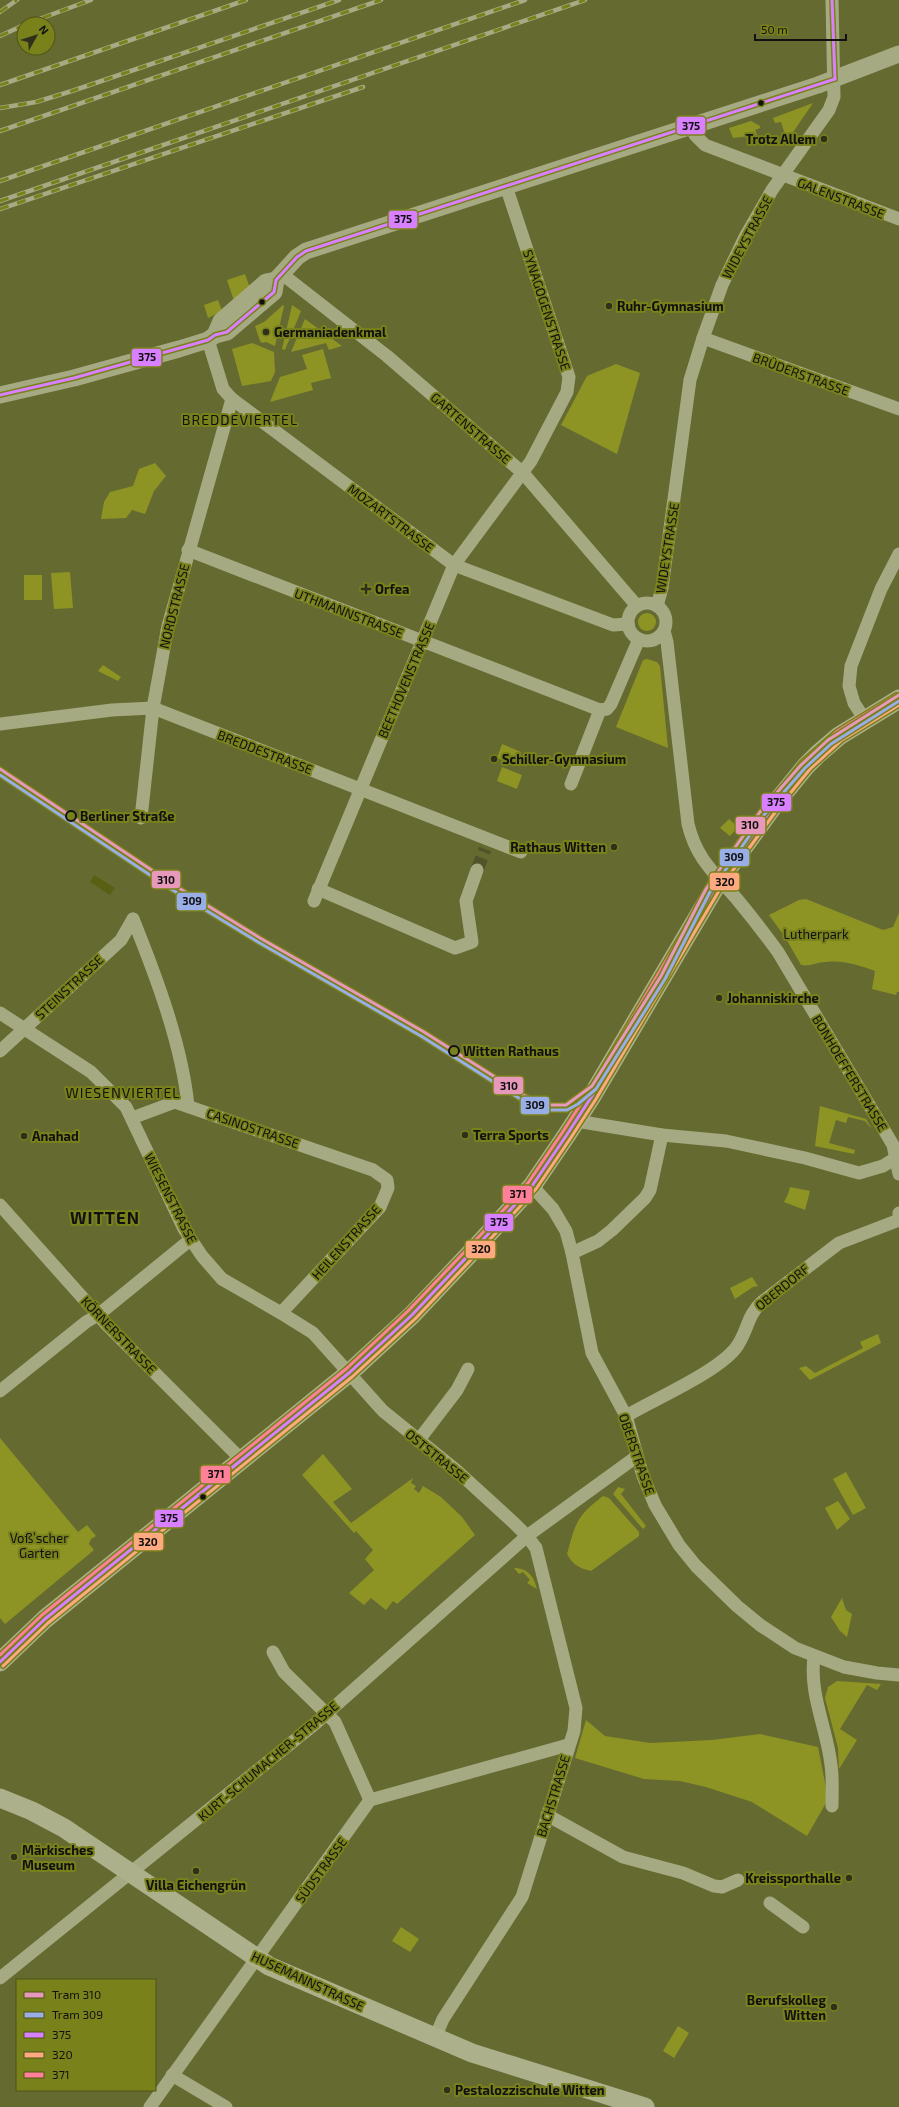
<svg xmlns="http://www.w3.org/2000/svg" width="899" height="2107" font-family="'Exo 2',sans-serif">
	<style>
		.green { fill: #8d9424 }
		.water { fill: #596014 }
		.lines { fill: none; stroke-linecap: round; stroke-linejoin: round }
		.minor-tunnel { stroke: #505429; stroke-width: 13; stroke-dasharray: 13 6; stroke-linecap: butt }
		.minor { stroke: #a6aa83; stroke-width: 13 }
		.tertiary { stroke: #a6aa83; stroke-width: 17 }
		.secondary { stroke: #acb08b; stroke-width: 19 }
		.rail-casing { stroke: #a6aa85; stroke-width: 4.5 }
		.rail { stroke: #79811a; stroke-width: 3; stroke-dasharray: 9; stroke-linecap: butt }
		.bus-1-casing { stroke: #79811a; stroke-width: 6 }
		.bus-2-casing { stroke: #79811a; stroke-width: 6 }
		.bus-3-casing { stroke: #79811a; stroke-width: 6 }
		.bus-1 { stroke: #d880ff; stroke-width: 3 }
		.bus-2 { stroke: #ffa980; stroke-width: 3 }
		.bus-3 { stroke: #ff8098; stroke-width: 3 }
		.tram-1-casing { stroke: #79811a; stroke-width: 6 }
		.tram-2-casing { stroke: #79811a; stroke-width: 6 }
		.tram-1 { stroke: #e798bb; stroke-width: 3 }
		.tram-2 { stroke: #99ade6; stroke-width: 3 }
		.bus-dot { fill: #111; stroke: #79811a; stroke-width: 1.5 }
		.poi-dot { fill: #2e301c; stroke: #79811a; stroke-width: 1.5 }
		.stop-dot { fill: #79811a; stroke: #111; stroke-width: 2 }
		.labels { text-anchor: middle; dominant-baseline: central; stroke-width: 4; stroke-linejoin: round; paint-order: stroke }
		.poi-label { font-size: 13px; font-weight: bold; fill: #111; stroke: #79811a; text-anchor: start }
		.street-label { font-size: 13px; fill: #111; stroke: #79811a }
		.stop-label { font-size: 13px; font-weight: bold; fill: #111; stroke: #79811a; text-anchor: start }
		.park-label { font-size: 13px; fill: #111; stroke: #79811a }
		.neighbourhood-label { font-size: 14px; letter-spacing: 1px; fill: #111; stroke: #79811a }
		.district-label { font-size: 17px; font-weight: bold; letter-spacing: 1px; fill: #111; stroke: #79811a }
		.line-badge { stroke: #79811a; stroke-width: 1.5 }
		.pale-badge-label { font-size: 11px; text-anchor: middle; font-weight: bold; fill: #111 }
	</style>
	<rect width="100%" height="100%" fill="#656a31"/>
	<g class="green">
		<path d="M813,103l-26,38 -6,-19 -6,1 -2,-5z"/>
		<path d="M751,121l9,5v2l-5,2 2,5 -24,3 -4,-10z"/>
		<path d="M245,274l5,14 -16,13 -7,-21z"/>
		<path d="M218,300l4,11 -14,7 -4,-13z"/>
		<path d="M283,305l1,1 -9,40 -9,-4 -4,1 -2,-2 -5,-15 9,-4z"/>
		<path d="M292,305l9,6 -16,39 -3,-1z"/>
		<path d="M305,319l37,27 -13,4 -3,-7 -35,9z"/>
		<path d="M252,343l22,9 1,20 -4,9 -29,5 -10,-37z"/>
		<path d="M323,349l8,29 -20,5 2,7 -43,12 10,-25 27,-8 -5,-14z"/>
		<path d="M616,364l24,9 -23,81 -56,-29 26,-49z"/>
		<path d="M155,463l11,13 -12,15 -9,23 -13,-4 -6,8 -25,1 3,-17 6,-10 23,-6 6,-17z"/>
		<path d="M70,572l3,36 -19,1 -3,-36z"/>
		<rect x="24" y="575" width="18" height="25"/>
		<circle cx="647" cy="622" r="9"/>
		<path d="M647,659l10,3 3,4 8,82 -52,-21 27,-67z"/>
		<path d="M103,665l18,12 -3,4 -20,-10z"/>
		<path d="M502,744l19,8 -5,14 -19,-8z"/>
		<path d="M502,767l20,8 -5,14 -20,-8z"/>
		<path d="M729,819l9,8 -8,9 -10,-8z"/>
		<path d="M806,899l77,31 10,-3 6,-14v79h-2l-1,3 -24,-6 3,-18c-17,-6 -32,-11 -49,-9 -9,0 -16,5 -25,3l-16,-28 -16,-22 30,-15z"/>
		<path d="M820,1106l46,13 6,10 -7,-8 -17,-4 -2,6 -10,-3 -7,23 26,7 -1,4 -39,-8z"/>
		<path d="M790,1187l20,4 -5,19 -21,-8 4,-8z"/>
		<path d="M752,1277l6,9 -5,1 -18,12 -5,-11z"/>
		<path d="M878,1334l3,9 -71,37 -11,-12 7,-2 9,7 48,-25 -3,-6z"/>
		<path d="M0,1438l78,94 9,-7 9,11 -5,3 -2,5 5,6 -89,74 -5,-6z"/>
		<path d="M323,1454l29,35 -19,13 18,21 62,-45 -2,5 5,3 -2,3 5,4 4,-7 18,11 21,20 13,18 -78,69 -4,-3 -7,9 -15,-12 -7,7 -15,-12 25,-23 -9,-11 8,-9 -17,-19 -2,2 -52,-58z"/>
		<path d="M846,1472l20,36 -13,7 -20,-36z"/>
		<path d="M618,1487l7,2 -4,5 25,32 -3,3 -30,-35z"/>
		<path d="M603,1496l6,2 30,34v4l-48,35c-12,-3 -18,-6 -24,-17 9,-32 9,-37 36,-58z"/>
		<path d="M838,1501l12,18 -13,11 -12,-22z"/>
		<path d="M514,1568c14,0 20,9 23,21l-10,-6 3,-3 -7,-8 -4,2z"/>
		<path d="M842,1598l4,12 6,4 -5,23 -7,-6 -9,-14z"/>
		<path d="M837,1681l44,3 -4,6 -10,-5 -27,44 17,11 -18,29 -1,-21 -13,-50 3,-11z"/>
		<path d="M586,1720l19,16 45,7 62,-3 48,-6 58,13 8,41v15l-19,33 -55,-34 -46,-15 -26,-6 -36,-2 -69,-21z"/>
		<path d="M401,1927l18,12 -9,13 -18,-11z"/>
		<path d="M678,2026l11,7 -15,25 -11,-7z"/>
	</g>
	<path class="water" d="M94,875l21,13 -5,7 -20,-13z"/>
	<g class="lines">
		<path class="minor-tunnel" d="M477,870l8,-21"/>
		<g class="minor">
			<path d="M692,127l3,8 10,10 194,74"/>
			<path d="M282,274l105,82 136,117 114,133"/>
			<path d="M703,338l196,71"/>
			<path d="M208,340l15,49 9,10 222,166 159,60 15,-1"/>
			<path d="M188,550l412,160"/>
			<circle cx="647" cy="622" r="19"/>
			<path d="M657,606l5,-18 28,-208 13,-42 19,-53 23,-48 27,-47 57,-80 5,-13 -2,-97"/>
			<path d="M664,631l3,11 21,182c8,34 26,49 48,74 15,18 29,36 42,54l115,193 6,29"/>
			<path d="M865,720l-11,-17 -5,-17 2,-20 30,-77 18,-35"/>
			<path d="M0,724l112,-14 41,-2 368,144"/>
			<path d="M571,784l29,-74 7,-1 4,-5 28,-65"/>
			<path d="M141,818l12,-110 15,-82 64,-227"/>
			<path d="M318,889l137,59 17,-6 -6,-41 11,-31"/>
			<path d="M314,901l140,-336 77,-104 36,-69 2,-15 -63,-191"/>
			<path d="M133,919c23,57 49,126 55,187"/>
			<path d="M0,1013l91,59 35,35 58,122 18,27 20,23 59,34 32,20 70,78 73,59 58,53 13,13 9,12 40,160 -2,23 -52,166 -79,122 -8,19"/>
			<path d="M0,1051l121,-111 12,-21"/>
			<path d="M132,1118l43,-16 198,68 14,10 1,8 -8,19 -99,106"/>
			<path d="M576,1121l86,14 64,6 79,17 54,15 24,-7 16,-10"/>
			<path d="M532,1186l21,23 13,22 6,22 20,100 34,63 17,60 12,29 24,40 17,21 41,40 23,19 35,23 49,19 33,6 22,2"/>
			<path d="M0,1205l107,120 136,136"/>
			<path d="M572,1253l26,-12 14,-11 33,-32 5,-8 12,-55"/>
			<path d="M0,1391l86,-69 12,-7 92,-75"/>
			<path d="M626,1416c29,-17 89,-43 109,-67 13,-16 11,-33 27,-47l77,-59 60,-23v-7"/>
			<path d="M418,1441l39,-51 11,-21"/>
			<path d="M273,1652l11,20 51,50 35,78"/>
			<path d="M814,1657c-5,38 13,71 17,108 2,13 1,28 1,41"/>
			<path d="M547,1815l76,42 60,16 31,13 8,1 16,-7"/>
			<path d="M770,1903l33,24"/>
			<path d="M0,1978l316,-255 211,-187 109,-79"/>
			<path d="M172,2075l54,32"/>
			<path d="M150,2107l220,-307 198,-55"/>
		</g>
		<g class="tertiary">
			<path d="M215,335l6,-14 45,-39 10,-2"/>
			<path d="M0,395l74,-17 105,-29 29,-9 7,-5 12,-3 47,-40 2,-12 21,-23 9,-6 512,-166 81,-31"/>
		</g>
		<g class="secondary">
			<path d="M0,1662l45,-43 304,-246 63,-58 67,-71 53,-58 34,-50 26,-40 127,-215 56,-77 31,-38 12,-12 21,-18 60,-37"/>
			<path d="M0,1798l32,13 32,17 205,138 203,87 173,54"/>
		</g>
		<g class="rail-casing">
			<g id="rail">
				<path d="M0,12l17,-12"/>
				<path d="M26,24l65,-24"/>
				<path d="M0,36l24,-11"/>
				<path d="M0,85l246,-85"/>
				<path d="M0,108l36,-6 36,-11 267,-91"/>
				<path d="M0,131l381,-131"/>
				<path d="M0,181l525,-181"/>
				<path d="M0,201l585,-201"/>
				<path d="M0,209l363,-122"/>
			</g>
		</g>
		<use href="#rail" class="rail"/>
		<g class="bus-1-casing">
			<g id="bus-1">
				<path d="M832,0l3,79"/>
				<path d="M0,395l74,-17 134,-38 7,-5 12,-3 47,-40 2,-12 21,-23 9,-6 529,-172"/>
				<path d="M0,1662l45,-43 304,-246 63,-58 67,-71 53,-58 34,-50 26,-40 127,-215 56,-77 31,-38 33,-30 60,-37"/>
			</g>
		</g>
		<g class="bus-2-casing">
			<path id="bus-2" d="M3,1666l45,-43 304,-246 64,-59 67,-71 53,-58 34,-50 26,-40 127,-215 56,-77 31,-38 32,-29 57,-35"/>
		</g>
		<g class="bus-3-casing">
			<path id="bus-3" d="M0,1655l42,-40 304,-246 62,-58 67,-70 53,-58 34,-50 26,-40 127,-215 56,-77 31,-39 34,-30 60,-37"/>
		</g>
		<use href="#bus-1" class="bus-1"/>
		<use href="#bus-2" class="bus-2"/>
		<use href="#bus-3" class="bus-3"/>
		<g class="tram-1-casing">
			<path id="tram-1" d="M0,769l174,116 86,53 164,94 101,64 21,9h20l26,-19 69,-110 45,-87 54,-77 41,-47 27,-25 71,-45"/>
		</g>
		<g class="tram-2-casing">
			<path id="tram-2" d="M0,775l171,114 87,53 163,94 101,64 23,10h22l11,-6 18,-15 69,-110 45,-87 54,-77 41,-47 26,-24 68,-43"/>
		</g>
		<use href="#tram-1" class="tram-1"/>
		<use href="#tram-2" class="tram-2"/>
	</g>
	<g class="bus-dot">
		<circle cx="761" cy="103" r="3.5"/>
		<circle cx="262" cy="302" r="3.5"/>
		<circle cx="203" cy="1497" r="3.5"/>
	</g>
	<g class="poi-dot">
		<circle cx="824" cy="139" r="4"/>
		<circle cx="609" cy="306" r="4"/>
		<circle cx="266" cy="332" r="4"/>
		<path d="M364 583h4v4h4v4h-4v4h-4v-4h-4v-4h4z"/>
		<circle cx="494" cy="759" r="4"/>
		<circle cx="614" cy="847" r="4"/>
		<circle cx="719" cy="998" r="4"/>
		<circle cx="465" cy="1135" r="4"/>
		<circle cx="24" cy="1136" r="4"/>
		<circle cx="14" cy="1857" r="4"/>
		<circle cx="196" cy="1871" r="4"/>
		<circle cx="849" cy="1878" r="4"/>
		<circle cx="834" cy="2007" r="4"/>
		<circle cx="447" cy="2090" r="4"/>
	</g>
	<g class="stop-dot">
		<circle cx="71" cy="816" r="5"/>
		<circle cx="454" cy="1051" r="5"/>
	</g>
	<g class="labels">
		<g class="poi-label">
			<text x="816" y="139" text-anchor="end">Trotz Allem</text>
			<text x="617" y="306">Ruhr-Gymnasium</text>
			<text x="274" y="332">Germaniadenkmal</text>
			<text x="375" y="589">Orfea</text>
			<text x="502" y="759">Schiller-Gymnasium</text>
			<text x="606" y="847" text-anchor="end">Rathaus Witten</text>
			<text x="727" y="998">Johanniskirche</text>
			<text x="473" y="1135">Terra Sports</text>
			<text x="32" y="1136">Anahad</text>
			<text x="22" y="1850">Märkisches<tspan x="22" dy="15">Museum</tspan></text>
			<text x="841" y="1878" text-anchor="end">Kreissporthalle</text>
			<text x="196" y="1885" text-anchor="middle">Villa Eichengrün</text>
			<text x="826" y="2000" text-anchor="end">Berufskolleg<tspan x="826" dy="15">Witten</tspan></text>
			<text x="455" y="2090">Pestalozzischule Witten</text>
		</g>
		<g class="street-label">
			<text transform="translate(841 198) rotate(21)">GALENSTRASSE</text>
			<text transform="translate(747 237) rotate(-62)">WIDEYSTRASSE</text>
			<text transform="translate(547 310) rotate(72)">SYNAGOGENSTRASSE</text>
			<text transform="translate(801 374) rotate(20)">BRÜDERSTRASSE</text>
			<text transform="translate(471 428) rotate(41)">GARTENSTRASSE</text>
			<text transform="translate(391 518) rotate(37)">MOZARTSTRASSE</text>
			<text transform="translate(667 548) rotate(-81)">WIDEYSTRASSE</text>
			<text transform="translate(174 606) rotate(-76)">NORDSTRASSE</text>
			<text transform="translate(349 613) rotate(21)">UTHMANNSTRASSE</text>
			<text transform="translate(406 680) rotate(-67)">BEETHOVENSTRASSE</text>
			<text transform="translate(265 752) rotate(21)">BREDDESTRASSE</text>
			<text transform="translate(69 987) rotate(-43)">STEINSTRASSE</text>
			<text transform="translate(850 1073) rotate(59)">BONHOEFFERSTRASSE</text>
			<text transform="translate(253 1128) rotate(19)">CASINOSTRASSE</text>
			<text transform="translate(171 1198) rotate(63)">WIESENSTRASSE</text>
			<text transform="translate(346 1242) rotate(-48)">HEILENSTRASSE</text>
			<text transform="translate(782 1287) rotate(-39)">OBERDORF</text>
			<text transform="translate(119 1335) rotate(46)">KÖRNERSTRASSE</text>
			<text transform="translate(637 1454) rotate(71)">OBERSTRASSE</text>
			<text transform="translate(437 1456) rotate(39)">OSTSTRASSE</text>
			<text transform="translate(268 1761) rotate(-40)">KURT-SCHUMACHER-STRASSE</text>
			<text transform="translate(553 1796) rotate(-73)">BACHSTRASSE</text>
			<text transform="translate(321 1870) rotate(-54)">SÜDSTRASSE</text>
			<text transform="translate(308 1981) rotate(25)">HUSEMANNSTRASSE</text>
		</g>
		<g class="stop-label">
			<text x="80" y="816">Berliner Straße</text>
			<text x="463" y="1051">Witten Rathaus</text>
		</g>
		<g class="park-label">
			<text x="816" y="934">Lutherpark</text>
			<text x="39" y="1538">Voß’scher<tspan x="39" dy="15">Garten</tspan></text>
		</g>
		<g class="neighbourhood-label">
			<text x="240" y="419">BREDDEVIERTEL</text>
			<text x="123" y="1092">WIESENVIERTEL</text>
		</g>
		<g class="district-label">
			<text x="105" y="1217">WITTEN</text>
		</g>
	</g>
	<g class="line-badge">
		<rect x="676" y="116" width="30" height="19" rx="4" fill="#d880ff"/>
		<rect x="388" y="210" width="30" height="19" rx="4" fill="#d880ff"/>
		<rect x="131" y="348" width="31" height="19" rx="4" fill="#d880ff"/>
		<rect x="761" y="793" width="31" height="19" rx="4" fill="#d880ff"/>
		<rect x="735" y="816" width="31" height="19" rx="4" fill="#e798bb"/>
		<rect x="719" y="848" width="31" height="19" rx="4" fill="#99ade6"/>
		<rect x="151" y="870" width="30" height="19" rx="4" fill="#e798bb"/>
		<rect x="709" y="872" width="31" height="19" rx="4" fill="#ffa980"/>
		<rect x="176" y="892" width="31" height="19" rx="4" fill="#99ade6"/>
		<rect x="493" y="1076" width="31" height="19" rx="4" fill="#e798bb"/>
		<rect x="520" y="1096" width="30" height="19" rx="4" fill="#99ade6"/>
		<rect x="502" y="1185" width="31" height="19" rx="4" fill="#ff8098"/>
		<rect x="484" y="1213" width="30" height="19" rx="4" fill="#d880ff"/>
		<rect x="465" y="1240" width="31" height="19" rx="4" fill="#ffa980"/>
		<rect x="200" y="1465" width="31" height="19" rx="4" fill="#ff8098"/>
		<rect x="154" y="1509" width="30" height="19" rx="4" fill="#d880ff"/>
		<rect x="133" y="1532" width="31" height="19" rx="4" fill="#ffa980"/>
	</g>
	<g class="pale-badge-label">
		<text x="691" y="130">375</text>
		<text x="403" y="223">375</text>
		<text x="147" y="361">375</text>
		<text x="776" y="806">375</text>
		<text x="750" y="829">310</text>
		<text x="734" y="861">309</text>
		<text x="166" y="884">310</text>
		<text x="725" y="886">320</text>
		<text x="192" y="905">309</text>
		<text x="509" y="1090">310</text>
		<text x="535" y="1109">309</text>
		<text x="518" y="1198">371</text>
		<text x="499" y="1226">375</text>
		<text x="481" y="1253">320</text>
		<text x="216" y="1478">371</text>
		<text x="169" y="1522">375</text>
		<text x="148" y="1546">320</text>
	</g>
	<rect x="16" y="1979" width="140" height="112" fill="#79811a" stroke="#4f5416"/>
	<rect x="24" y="1992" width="20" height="6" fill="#e798bb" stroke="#4f5416"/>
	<text x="52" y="1999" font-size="12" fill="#111111">Tram 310</text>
	<rect x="24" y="2012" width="20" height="6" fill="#99ade6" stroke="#4f5416"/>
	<text x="52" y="2019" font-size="12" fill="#111111">Tram 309</text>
	<rect x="24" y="2032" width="20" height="6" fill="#d880ff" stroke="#4f5416"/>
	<text x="52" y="2039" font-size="12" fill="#111111">375</text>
	<rect x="24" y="2052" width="20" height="6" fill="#ffa980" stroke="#4f5416"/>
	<text x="52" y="2059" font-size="12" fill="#111111">320</text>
	<rect x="24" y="2072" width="20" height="6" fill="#ff8098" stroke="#4f5416"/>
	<text x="52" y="2079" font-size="12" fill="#111111">371</text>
	<g transform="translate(36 36) rotate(51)"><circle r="19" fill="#79811a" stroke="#4f5416"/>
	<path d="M0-3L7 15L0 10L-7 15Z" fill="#2e301c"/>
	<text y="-6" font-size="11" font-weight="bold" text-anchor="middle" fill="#111111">N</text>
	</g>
	<path d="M755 34v6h91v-6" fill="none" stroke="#111111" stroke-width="2"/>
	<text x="761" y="34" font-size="12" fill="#111111" stroke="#79811a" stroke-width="3" paint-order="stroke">50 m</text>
</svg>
